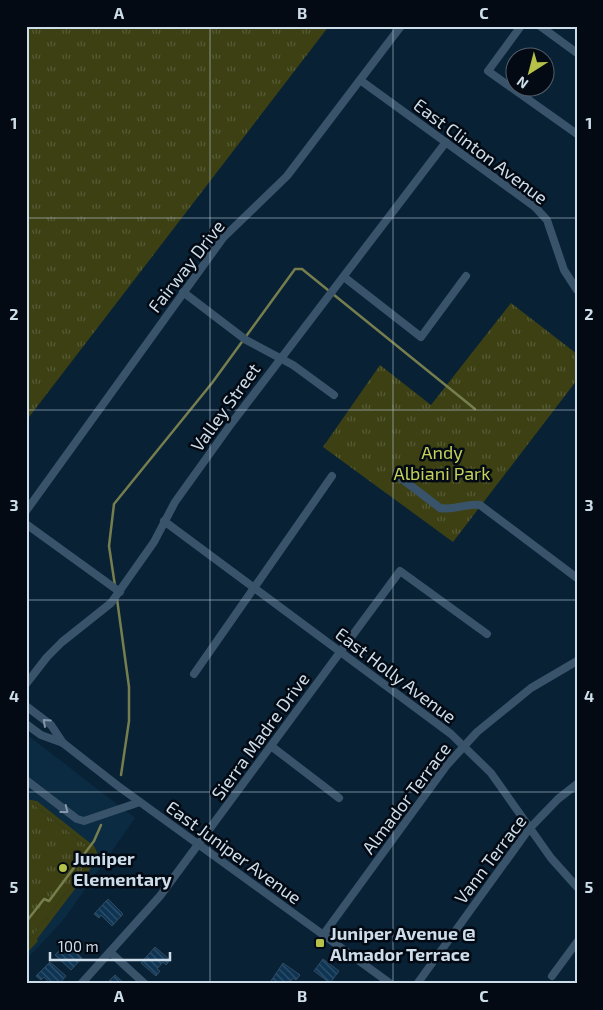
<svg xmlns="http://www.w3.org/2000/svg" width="603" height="1010" font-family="'Exo 2',sans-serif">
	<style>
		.built { fill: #0b2b43 }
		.grass { fill: url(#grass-tufts) }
		.garden { fill: #3c4013 }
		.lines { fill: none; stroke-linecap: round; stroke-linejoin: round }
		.stream { stroke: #767e4d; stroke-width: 2.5 }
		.building { fill: url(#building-back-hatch); stroke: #324b61 }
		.minor { stroke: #39536a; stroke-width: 8 }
		.oneway { stroke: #8498aa }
		.grid { fill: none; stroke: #ceddea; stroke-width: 1; stroke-opacity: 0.55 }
		.poi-dot { fill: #b6c149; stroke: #030a13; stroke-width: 2 }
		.labels { text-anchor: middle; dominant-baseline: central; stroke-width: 5; stroke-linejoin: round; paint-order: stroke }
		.street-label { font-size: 18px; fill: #ceddea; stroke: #030a13 }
		.park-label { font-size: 18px; fill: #c5d158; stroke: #030a13 }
		.poi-label { font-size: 18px; font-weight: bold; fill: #ceddea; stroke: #030a13; text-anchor: start }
		.neatline { fill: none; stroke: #ceddea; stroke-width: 2 }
		.grid-label { font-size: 16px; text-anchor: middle; font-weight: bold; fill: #ceddea }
	</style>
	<defs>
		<pattern id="grass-tufts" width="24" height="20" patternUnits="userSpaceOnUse" patternTransform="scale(1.25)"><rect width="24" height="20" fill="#3c4013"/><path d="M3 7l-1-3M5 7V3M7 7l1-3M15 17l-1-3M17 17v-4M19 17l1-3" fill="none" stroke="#575b36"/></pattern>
		<pattern id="building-back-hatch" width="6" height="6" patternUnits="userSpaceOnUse" patternTransform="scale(1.25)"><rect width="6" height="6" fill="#0e3453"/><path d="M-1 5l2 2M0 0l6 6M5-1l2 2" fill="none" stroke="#30516c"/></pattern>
	</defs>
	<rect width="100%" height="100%" fill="#082135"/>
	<path class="built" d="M26,734l109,84 -71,101 -38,41z"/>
	<g class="grass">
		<path d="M26,26h303l-303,395z"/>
		<path d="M511,303l66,51v26l-124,162 -130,-95 57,-82 51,40z"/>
		<path d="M27,803l6,1 58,45 1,10 -66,85z"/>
	</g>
	<path class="garden" d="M26,799l11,2 57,45 4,8 -4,10 -57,75 1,2 -12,13v-10l66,-85 -1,-10 -58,-45h-7z"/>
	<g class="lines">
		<g class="stream">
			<path d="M115,586l-6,-40 5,-42 98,-121 83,-114h7l173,140"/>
			<path d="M117,599l12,88v34l-8,54"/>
			<path d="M26,922l18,-23 5,2 45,-60 7,-16"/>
		</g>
	</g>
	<g class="building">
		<path d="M108,899l15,15 -11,12 -11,-11 -2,3 -5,-4z"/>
		<path d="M69,941l5,4 -3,3 11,10 -11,12 -16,-15z"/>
		<path d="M155,947l15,13 -4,5 -3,-3 -6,7 3,2 -4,5 -15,-13z"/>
		<path d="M323,959l16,12 -9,12 -16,-12z"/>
		<path d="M50,962l16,14 -7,8h-9l-6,-7 -3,3 -5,-4z"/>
		<path d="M283,963l17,12 -4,5 -3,-2 -4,6h-14l-4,-3z"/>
		<path d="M115,975l10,9h-19z"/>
	</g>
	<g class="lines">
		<g class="minor">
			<path d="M521,26l-33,45 89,63"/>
			<path d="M540,26l37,27"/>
			<path d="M360,80l175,127 12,13 17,50 13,20"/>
			<path d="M344,277l77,60 45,-61"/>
			<path d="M183,292l63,48 47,25 41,30"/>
			<path d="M402,479l38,29c14,3 26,-5 40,-3l97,73"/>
			<path d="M26,511l197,-273 64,-62 114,-150"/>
			<path d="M164,521l287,213 40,39 60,85 26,29"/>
			<path d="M26,524l94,68"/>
			<path d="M194,674l138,-198"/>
			<path d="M26,684l21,-27 15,-15 49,-39 43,-61 21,-40 56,-78 215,-282"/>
			<path d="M26,706l25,19 12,18 55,43 273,198"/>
			<path d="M26,724l15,11 22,8"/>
			<path d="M271,746l68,52"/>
			<path d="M26,780l51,39 7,2 56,-19"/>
			<path d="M323,935l124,-170 30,-33 54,-44 46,-27"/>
			<path d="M110,952l35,32"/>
			<path d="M552,976l25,-34"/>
			<path d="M81,984l79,-88 240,-325 87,63"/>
			<path d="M417,984l112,-155 29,-30 19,-15"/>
		</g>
	</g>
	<defs><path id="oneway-chevron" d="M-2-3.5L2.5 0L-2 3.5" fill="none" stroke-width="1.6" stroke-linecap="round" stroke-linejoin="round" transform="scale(1.25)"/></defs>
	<g class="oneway">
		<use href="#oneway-chevron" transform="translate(46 722) rotate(-138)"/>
		<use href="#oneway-chevron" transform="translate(65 810) rotate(38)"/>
	</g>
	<path class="grid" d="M210,26v958M393,26v958M26,218h551M26,410h551M26,600h551M26,792h551"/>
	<g class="poi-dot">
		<circle cx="63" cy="868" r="5"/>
		<rect x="315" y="938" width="10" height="10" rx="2.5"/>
	</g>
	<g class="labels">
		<g class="street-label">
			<text transform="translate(481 151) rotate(37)">East Clinton Avenue</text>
			<text transform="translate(186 266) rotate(-52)">Fairway Drive</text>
			<text transform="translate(225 407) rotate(-54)">Valley Street</text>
			<text transform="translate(396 675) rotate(37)">East Holly Avenue</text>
			<text transform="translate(260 736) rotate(-54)">Sierra Madre Drive</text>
			<text transform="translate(406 798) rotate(-53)">Almador Terrace</text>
			<text transform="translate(234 852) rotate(36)">East Juniper Avenue</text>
			<text transform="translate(490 859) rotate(-53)">Vann Terrace</text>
		</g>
		<g class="park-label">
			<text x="442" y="452">Andy<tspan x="442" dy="21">Albiani Park</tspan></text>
		</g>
		<g class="poi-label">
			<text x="73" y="858">Juniper<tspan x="73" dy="21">Elementary</tspan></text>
			<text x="330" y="933">Juniper Avenue @<tspan x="330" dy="21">Almador Terrace</tspan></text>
		</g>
	</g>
	<rect width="603" height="1010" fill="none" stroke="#030a13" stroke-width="55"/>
	<g transform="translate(530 72) rotate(216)"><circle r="24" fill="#030a13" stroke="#545e69"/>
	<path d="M0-4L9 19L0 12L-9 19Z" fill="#b6c149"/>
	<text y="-8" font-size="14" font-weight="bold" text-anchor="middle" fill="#ceddea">N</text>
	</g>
	<path d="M50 952v8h120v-8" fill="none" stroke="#ceddea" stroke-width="2.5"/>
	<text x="58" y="952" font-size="15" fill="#ceddea" stroke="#030a13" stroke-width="4" paint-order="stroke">100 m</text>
	<rect x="28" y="28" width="548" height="954" class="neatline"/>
	<g class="grid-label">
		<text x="119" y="19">A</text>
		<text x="302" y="19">B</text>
		<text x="484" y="19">C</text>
		<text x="14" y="129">1</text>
		<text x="589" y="129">1</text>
		<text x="14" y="320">2</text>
		<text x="589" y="320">2</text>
		<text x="14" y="511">3</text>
		<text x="589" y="511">3</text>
		<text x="14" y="702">4</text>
		<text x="589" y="702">4</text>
		<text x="14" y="893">5</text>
		<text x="589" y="893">5</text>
		<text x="119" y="1002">A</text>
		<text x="302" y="1002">B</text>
		<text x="484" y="1002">C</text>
	</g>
</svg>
